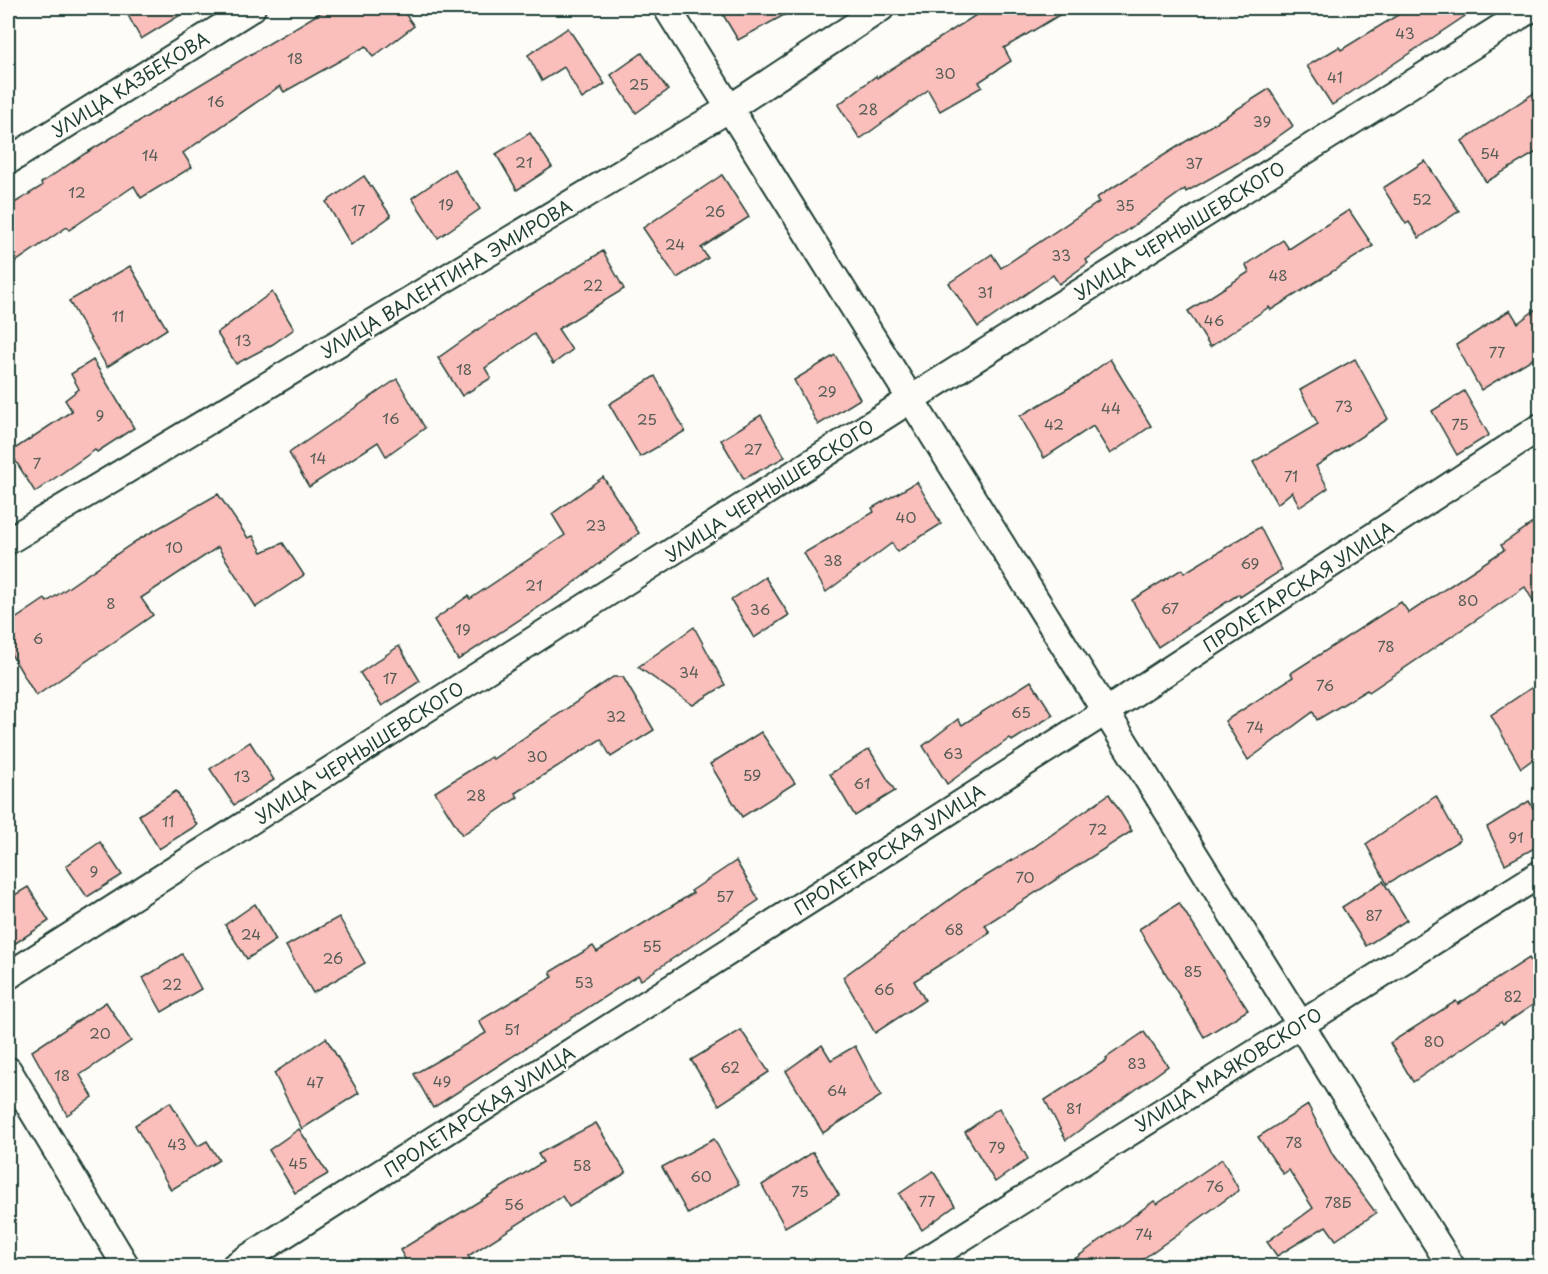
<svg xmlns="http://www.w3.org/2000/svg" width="1548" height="1274" font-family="'Playpen Sans',sans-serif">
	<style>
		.building { fill: #fabebb; stroke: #1f3d34; stroke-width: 1.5 }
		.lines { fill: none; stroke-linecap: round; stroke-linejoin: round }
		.street-casing { stroke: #1f3d34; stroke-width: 30 }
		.street { stroke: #fdfcf7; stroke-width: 26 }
		.labels { text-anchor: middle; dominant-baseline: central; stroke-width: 4.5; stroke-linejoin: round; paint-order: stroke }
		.number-label { font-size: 15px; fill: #565d56 }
		.street-label { font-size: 18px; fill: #1f3d34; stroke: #fdfcf7 }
	</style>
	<rect width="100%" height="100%" fill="#fdfcf7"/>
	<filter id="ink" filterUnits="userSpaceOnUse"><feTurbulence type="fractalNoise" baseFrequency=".0167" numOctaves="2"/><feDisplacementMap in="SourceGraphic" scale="12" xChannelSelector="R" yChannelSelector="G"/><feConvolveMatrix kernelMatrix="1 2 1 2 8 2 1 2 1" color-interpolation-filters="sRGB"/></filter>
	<g filter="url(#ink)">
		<g class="building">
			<path d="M124,8h68l-51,31z"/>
			<path d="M328,8h73l13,18 -41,31 -7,-11 -82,46 -4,-6 -97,67 9,14 -51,31 -7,-12 -65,44 -2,-3 -59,40v-60l34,-21 -1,-3 45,-30z"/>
			<path d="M719,8h78l-59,32z"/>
			<path d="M987,8h84l-67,40 7,13 -32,21 3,5 -42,24 -12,-21 -68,49 -22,-34 38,-29 1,2z"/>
			<path d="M1409,8h68l-145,97 -25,-39 32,-19 2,3z"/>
			<path d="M568,28l37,56 -23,15 -18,-32 -22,14 -14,-26z"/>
			<path d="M642,53l26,37 -32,23 -25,-38z"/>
			<path d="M1269,89l24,37 -38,27 -69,39 -1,-3 -99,71 2,3 -29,21 -6,-9 -75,52 -29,-44 43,-29 9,14 98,-66 -3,-4z"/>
			<path d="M1540,89v61l-54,32 -24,-41z"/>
			<path d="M530,133l22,34 -35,23 -21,-36z"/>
			<path d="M1425,161l34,50 -40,27 -10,-16 -3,2 -23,-36z"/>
			<path d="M454,169l26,40 -42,29 -26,-40z"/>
			<path d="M722,175l27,42 -48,31 7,10 -31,20 -34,-50z"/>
			<path d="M364,176l27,40 -40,29 -25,-43z"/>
			<path d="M1349,210l24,36 -102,64 -2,-3 -59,40 -22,-36 61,-39 -3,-7 37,-25 6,9z"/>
			<path d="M603,251l21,38 -66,40 14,21 -19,14 -19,-30 -49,34 6,10 -29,18 -24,-38 52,-37z"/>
			<path d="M130,266l37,63 -60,38 -38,-66z"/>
			<path d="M272,292l22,37 -21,15 -37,20 -19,-31z"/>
			<path d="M1540,306v48l-59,36 -25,-45 54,-35 8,13z"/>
			<path d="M835,355l25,44 -42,26 -24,-45z"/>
			<path d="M1110,359l41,67 -41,28 -17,-28 -49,32 -24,-42 59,-34z"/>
			<path d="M1355,359l33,60 -72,47 12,22 -28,19 -8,-15 -15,12 -24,-42 65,-38 -18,-34z"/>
			<path d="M93,360l41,68 -37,24 -2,-2 -60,42 -25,-40 62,-41 -7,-11 14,-11 -8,-15z"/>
			<path d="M655,376l30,55 -45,26 -31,-53z"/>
			<path d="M397,379l28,49 -39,28 -8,-14 -69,45 -20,-34z"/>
			<path d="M1464,391l25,44 -32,20 -25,-44z"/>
			<path d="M761,415l24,42 -41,22 -23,-39z"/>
			<path d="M603,477l36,56 -74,57 -107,70 -24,-40 34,-24 2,3 95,-64 -13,-21z"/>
			<path d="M917,482l24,42 -44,28 -5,-9 -66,49 -22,-39 70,-41 -2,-4z"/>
			<path d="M218,494l30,44 5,-2 9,16 21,-9 21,32 -48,32 -38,-60 -77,51 12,17 -117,81 -28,-47v-25l37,-25 2,3 89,-61z"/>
			<path d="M1540,518v95l-15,-26 -156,105 -2,-2 -50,30 -4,-8 -65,48 -23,-39 68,-44 -2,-4 110,-71 8,11 95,-63 -3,-5z"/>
			<path d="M1260,527l22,43 -42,27 -1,-3 -81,53 -26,-47 50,-31 2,4z"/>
			<path d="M765,577l24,38 -35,23 -23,-38z"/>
			<path d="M694,627l31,58 -32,20 -55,-38z"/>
			<path d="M399,646l21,35 -38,25 -22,-33z"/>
			<path d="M613,677h10l31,53 -43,27 -10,-18 -86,54 3,4 -56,38 -27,-43 56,-35 2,2z"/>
			<path d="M1031,681l22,34 -41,26 -2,-3 -63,46 -24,-38 35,-27 4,6z"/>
			<path d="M1540,682v72l-19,14 -30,-53z"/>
			<path d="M761,732l34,51 -53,34 -32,-53z"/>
			<path d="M250,742l24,38 -40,25 -24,-36z"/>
			<path d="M869,749l26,42 -40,25 -25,-42z"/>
			<path d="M176,791l21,34 -38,24 -20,-34z"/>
			<path d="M1109,794l23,37 -147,94 5,8 -76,48 11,19 -50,33 -32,-56 120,-87 71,-43z"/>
			<path d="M1436,796l24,44 -73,44 -21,-40z"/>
			<path d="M1529,801l11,19v25l-35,19 -18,-37z"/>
			<path d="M100,842l22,33 -35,22 -21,-31z"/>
			<path d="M736,861l23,39 -118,80 -3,-5 -205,133 -19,-34 72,-41 -7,-12 74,-44 -3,-5 43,-26 4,6 96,-59 -2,-2z"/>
			<path d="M1383,881l24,39 -41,26 -24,-39z"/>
			<path d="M28,887l21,34 -41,27v-49z"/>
			<path d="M1179,903l69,107 -44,27 -65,-108z"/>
			<path d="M255,904l21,36 -29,19 -22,-34z"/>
			<path d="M339,917l26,46 -52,30 -27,-47z"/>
			<path d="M182,954l19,35 -39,23 -19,-34z"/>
			<path d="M1529,958l11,19v23l-37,25 -2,-3 -88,60 -23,-39 66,-42 2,3z"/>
			<path d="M106,1002l25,39 -51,34 13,22 -26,18 -35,-64z"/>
			<path d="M741,1030l28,42 -50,33 -28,-45z"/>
			<path d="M1144,1032l24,34 -102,74 -21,-40 62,-40 -1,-2z"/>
			<path d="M326,1038l33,55 -57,36 -28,-56z"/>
			<path d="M822,1045l9,15 24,-14 26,50 -58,37 -37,-62z"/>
			<path d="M170,1102l28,44 9,-5 12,19 -48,30 -36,-65z"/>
			<path d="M1308,1105l25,50 43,58 -40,27 -10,-14 -49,30 -10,-14 46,-34 -24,-38 -6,4 -25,-37z"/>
			<path d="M999,1108l29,51 -33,23 -30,-50z"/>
			<path d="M596,1123l30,50 -57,34 -7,-11 -94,60 7,10h-66l-9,-16 143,-88 -5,-8z"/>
			<path d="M299,1129l29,45 -33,19 -26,-43z"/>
			<path d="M714,1139l25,45 -51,30 -26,-47z"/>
			<path d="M813,1152l26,43 -54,32 -23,-42z"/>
			<path d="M1222,1159l17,31 -106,76h-68l89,-65 3,3z"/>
			<path d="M933,1171l22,35 -33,24 -23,-36z"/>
		</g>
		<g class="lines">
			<g class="street-casing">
				<g id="street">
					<path d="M667,8l784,1258"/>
					<path d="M8,161l244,-153"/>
					<path d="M8,541l722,-433 151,-100"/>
					<path d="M8,976l903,-577 621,-391"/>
					<path d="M8,1070l118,196"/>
					<path d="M235,1266l870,-554 435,-285"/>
					<path d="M917,1266l623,-392"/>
				</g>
			</g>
			<use href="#street" class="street"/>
		</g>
	</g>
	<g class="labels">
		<g class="number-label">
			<text x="1405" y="32">43</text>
			<text x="295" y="57">18</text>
			<text x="945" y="72">30</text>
			<text x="1335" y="76">41</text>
			<text x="639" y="83">25</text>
			<text x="216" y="100">16</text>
			<text x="868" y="108">28</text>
			<text x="1262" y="120">39</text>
			<text x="1490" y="152">54</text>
			<text x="150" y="154">14</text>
			<text x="524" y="161">21</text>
			<text x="1194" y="162">37</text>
			<text x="77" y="191">12</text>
			<text x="1422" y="198">52</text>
			<text x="446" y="203">19</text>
			<text x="1125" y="204">35</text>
			<text x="358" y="209">17</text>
			<text x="715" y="210">26</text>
			<text x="675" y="243">24</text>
			<text x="1061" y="254">33</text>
			<text x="1278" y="274">48</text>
			<text x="593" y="284">22</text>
			<text x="985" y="291">31</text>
			<text x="118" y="315">11</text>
			<text x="1214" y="319">46</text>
			<text x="243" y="339">13</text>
			<text x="1497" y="351">77</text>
			<text x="464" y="368">18</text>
			<text x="827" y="390">29</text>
			<text x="1344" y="405">73</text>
			<text x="1111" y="407">44</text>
			<text x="100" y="414">9</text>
			<text x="391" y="417">16</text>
			<text x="647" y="418">25</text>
			<text x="1054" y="423">42</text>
			<text x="1460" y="423">75</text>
			<text x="753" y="448">27</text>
			<text x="318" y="457">14</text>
			<text x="37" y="462">7</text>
			<text x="1291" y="475">71</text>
			<text x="906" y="516">40</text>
			<text x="596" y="524">23</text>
			<text x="174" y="546">10</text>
			<text x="833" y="559">38</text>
			<text x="1250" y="562">69</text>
			<text x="534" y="584">21</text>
			<text x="1468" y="599">80</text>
			<text x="111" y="602">8</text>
			<text x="1170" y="607">67</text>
			<text x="760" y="608">36</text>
			<text x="463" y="628">19</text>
			<text x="38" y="637">6</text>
			<text x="1386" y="645">78</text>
			<text x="689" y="671">34</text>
			<text x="390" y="677">17</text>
			<text x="1325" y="684">76</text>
			<text x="1021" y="711">65</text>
			<text x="616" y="715">32</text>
			<text x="1255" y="726">74</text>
			<text x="953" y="752">63</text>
			<text x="537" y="755">30</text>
			<text x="752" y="774">59</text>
			<text x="242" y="775">13</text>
			<text x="862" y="782">61</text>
			<text x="476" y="794">28</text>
			<text x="168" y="820">11</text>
			<text x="1098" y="828">72</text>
			<text x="1516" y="836">91</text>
			<text x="94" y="870">9</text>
			<text x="1025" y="876">70</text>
			<text x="725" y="895">57</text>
			<text x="1374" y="914">87</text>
			<text x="954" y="928">68</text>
			<text x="251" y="933">24</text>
			<text x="652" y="945">55</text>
			<text x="333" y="957">26</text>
			<text x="1193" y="970">85</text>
			<text x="584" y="981">53</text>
			<text x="172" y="983">22</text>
			<text x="884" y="988">66</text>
			<text x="1513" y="995">82</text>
			<text x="512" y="1028">51</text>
			<text x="100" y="1032">20</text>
			<text x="1434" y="1040">80</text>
			<text x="1137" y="1062">83</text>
			<text x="730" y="1066">62</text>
			<text x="62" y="1074">18</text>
			<text x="442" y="1080">49</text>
			<text x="315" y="1081">47</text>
			<text x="837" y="1089">64</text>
			<text x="1074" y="1107">81</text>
			<text x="1294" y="1141">78</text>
			<text x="177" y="1143">43</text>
			<text x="997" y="1146">79</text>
			<text x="298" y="1162">45</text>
			<text x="582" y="1164">58</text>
			<text x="701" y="1175">60</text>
			<text x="1215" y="1185">76</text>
			<text x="800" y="1190">75</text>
			<text x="927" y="1200">77</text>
			<text x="1338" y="1201">78Б</text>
			<text x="514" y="1203">56</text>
			<text x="1144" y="1233">74</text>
		</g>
		<g class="street-label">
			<text transform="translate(130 84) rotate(-32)">УЛИЦА КАЗБЕКОВА</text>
			<text transform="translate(1179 230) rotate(-32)">УЛИЦА ЧЕРНЫШЕВСКОГО</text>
			<text transform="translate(446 278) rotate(-31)">УЛИЦА ВАЛЕНТИНА ЭМИРОВА</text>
			<text transform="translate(769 490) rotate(-33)">УЛИЦА ЧЕРНЫШЕВСКОГО</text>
			<text transform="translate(1298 586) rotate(-33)">ПРОЛЕТАРСКАЯ УЛИЦА</text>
			<text transform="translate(359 752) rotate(-33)">УЛИЦА ЧЕРНЫШЕВСКОГО</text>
			<text transform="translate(889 849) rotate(-33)">ПРОЛЕТАРСКАЯ УЛИЦА</text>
			<text transform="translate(1228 1069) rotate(-32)">УЛИЦА МАЯКОВСКОГО</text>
			<text transform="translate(479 1111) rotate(-33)">ПРОЛЕТАРСКАЯ УЛИЦА</text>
		</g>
	</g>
	<rect width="1548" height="1274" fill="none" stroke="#fdfcf7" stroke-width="30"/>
	<rect x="15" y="15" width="1518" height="1244" fill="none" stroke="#1f3d34" stroke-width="2" filter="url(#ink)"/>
</svg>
